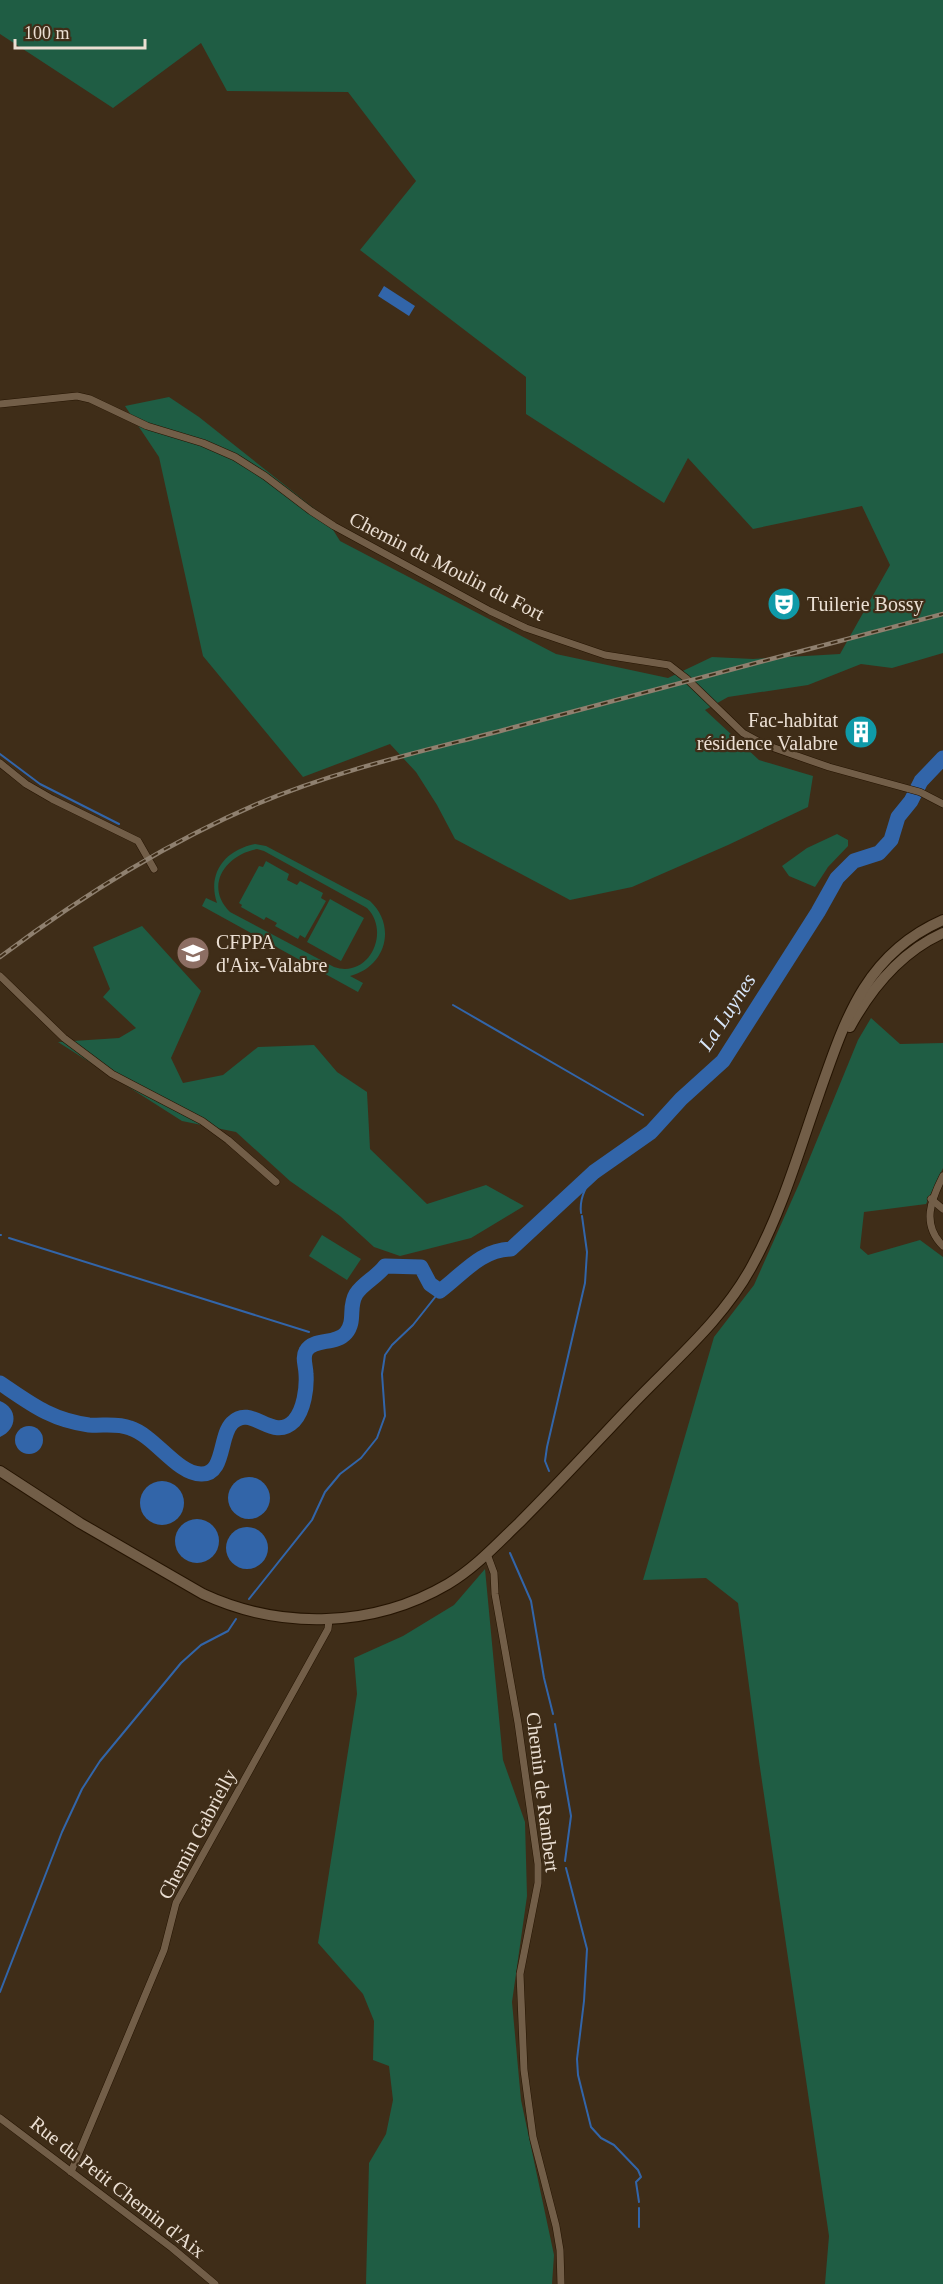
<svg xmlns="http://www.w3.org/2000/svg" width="943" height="2284" font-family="Georgia,serif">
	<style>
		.green { fill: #1f5d44; fill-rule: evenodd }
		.water { fill: #3265a9 }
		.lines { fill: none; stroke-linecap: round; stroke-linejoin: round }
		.stream { stroke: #3265a9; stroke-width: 2 }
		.river { stroke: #3265a9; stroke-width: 15 }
		.minor-casing { stroke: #251402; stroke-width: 8 }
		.secondary-casing { stroke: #251402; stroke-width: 12 }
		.minor { stroke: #725e48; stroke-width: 7 }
		.secondary { stroke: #725e48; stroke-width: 10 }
		.rail-casing { stroke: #8f806f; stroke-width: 4.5 }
		.rail { stroke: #3f2d18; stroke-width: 2; stroke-dasharray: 7; stroke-linecap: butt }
		.labels { text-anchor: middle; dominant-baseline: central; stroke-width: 4.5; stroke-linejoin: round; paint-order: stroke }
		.street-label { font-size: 20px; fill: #ebdfd3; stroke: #3f2d18 }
		.poi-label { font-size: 20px; fill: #ebdfd3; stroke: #3f2d18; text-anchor: start }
		.water-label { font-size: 21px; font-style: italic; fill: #d8e6f9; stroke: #3f2d18 }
	</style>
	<rect width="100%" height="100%" fill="#3f2d18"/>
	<g class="green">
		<path d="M0,0h943v653l-51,15 -31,-4 -53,21 -80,12 -23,13 54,50 54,16 -5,31 -80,38 -96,42 -62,13 -115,-61 -18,-34 -21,-33 -26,-28 -87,33 -100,-121 -44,-199 -34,-51 44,-9 30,20 126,100 15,24 216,113 112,24 44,-21 41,2 87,-5 50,-89 -28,-59 -109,23 -65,-71 -24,45 -138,-89v-37l-166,-127 56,-69 -68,-89 -121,-1 -26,-48 -88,65 -113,-74z"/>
		<path d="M837,834l11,6v6l-20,21 -13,20 -26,-11 -7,-10 25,-18z"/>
		<path d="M255,844l11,2 104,55c27,25 16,66 -20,75l13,7 -5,9 -156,-86 4,-8 11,5c-10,-30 8,-53 38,-59zM257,849l7,2 103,57c24,24 2,71 -33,59l-104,-55c-26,-26 -5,-57 27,-63z"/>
		<path d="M266,861l23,13 -2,6 10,5 3,-4 23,12 -2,5 5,3 -21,37 -5,-3 -2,4 -23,-13 2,-3 -11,-6 -2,3 -23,-13 1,-2 -3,-2 20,-37 4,1z"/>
		<path d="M330,899l34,19 -23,43 -34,-19z"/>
		<path d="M142,926l59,65 -30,67 12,25 40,-8 35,-28 56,-2 23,27 30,20 3,57 57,55 59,-19 38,21 -53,32 -71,18 -26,-9 -34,-31 -50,-35 -54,-49 -54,-11 -124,-79 61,-4 17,-10 -33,-31 7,-8 -17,-42z"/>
		<path d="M871,1018l29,26 43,-1v125l-17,36 -62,8 -4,36 8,7 52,-15 23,17v1027h-118l4,-48 -70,-475 -21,-158 -32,-25 -63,2 71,-243 40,-52 45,-101 59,-144z"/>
		<path d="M322,1235l39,24 -14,21 -38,-24z"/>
		<path d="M485,1569l18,191 22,62 2,74 -15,106 9,98 33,155 -2,29h-186l3,-121 17,-29 7,-34 -4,-34 -16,-6 1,-39 -11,-27 -45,-51 39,-249 -3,-36 49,-22 51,-31z"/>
	</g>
	<g class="water">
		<path d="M384,286l31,20 -6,10 -31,-20z"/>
		<path d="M0,1401c18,7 18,28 0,36z"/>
		<circle cx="29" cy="1440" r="14"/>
		<circle cx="249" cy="1498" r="21"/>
		<circle cx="162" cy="1503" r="22"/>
		<circle cx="197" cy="1541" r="22"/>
		<circle cx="247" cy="1548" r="21"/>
	</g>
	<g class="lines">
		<g class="stream">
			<path d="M0,754l40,30 79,40"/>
			<path d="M453,1005l190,110"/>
			<path d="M581,1213c-2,-16 6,-27 13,-41"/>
			<path d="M0,1235h1"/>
			<path d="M9,1238l300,94"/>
			<path d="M327,1337l9,2"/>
			<path d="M549,1471l-4,-10 2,-14 38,-164 2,-31 -5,-36"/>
			<path d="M510,1553l21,48 13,77 9,36"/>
			<path d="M249,1599l63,-79 13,-28 15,-18 21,-16 16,-20 8,-22 -3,-42 3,-19 7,-10 21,-20 27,-34"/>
			<path d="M555,1724l16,92 -6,45"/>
			<path d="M566,1868l21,81 -3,52 -7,58 1,16 13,52 10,11 13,7 24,25 3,7 -5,5 3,20"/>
			<path d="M0,1992l62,-160 20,-43 18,-28 81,-98 20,-18 27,-14 8,-12"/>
			<path d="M639,2227v-19"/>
		</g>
		<path class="river" d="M0,1383c31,21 51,37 89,42 14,1 28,-2 41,3 25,8 47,46 71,46 24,1 18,-38 31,-51 20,-20 40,20 62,-2 10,-11 13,-33 12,-47 0,-8 -4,-16 0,-23 7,-13 30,-6 40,-18 10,-12 2,-26 10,-39 7,-11 21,-17 29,-28l36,1 9,17 10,7c23,-17 40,-41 71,-42l83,-77 57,-40 30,-33 42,-38 95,-149 19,-34 17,-17 25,-8 12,-13 7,-23 13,-16 10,-20 22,-23"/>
		<g class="minor-casing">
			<g id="minor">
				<path d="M0,404l77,-8 13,3 57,27 56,17 32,14 30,19 46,35 23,15 156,85 36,17 79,27 64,10 18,14 56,54 20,11 66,23 91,25 23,12"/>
				<path d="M0,763l26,21 26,15 86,42 16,28"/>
				<path d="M0,976l64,62 48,36 90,47 26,19 48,42"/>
				<path d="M943,1176c-12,24 -22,48 0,70"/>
				<path d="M931,1199l12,10"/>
				<path d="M487,1554l7,19 1,21 23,129 20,141v19l-18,91 4,96 9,67 23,89 4,24 1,34"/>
				<path d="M0,2118l172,130 43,36"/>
				<path d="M71,2172l93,-222 12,-47 152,-274 1,-9"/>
			</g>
		</g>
		<g class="secondary-casing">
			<g id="secondary">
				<path d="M850,1027c22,-40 51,-75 93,-94"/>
				<path d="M0,1471l80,52 123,71c78,36 170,34 245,-10 27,-16 49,-40 71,-61 37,-37 72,-75 108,-113 43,-46 96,-89 126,-146 29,-53 46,-113 66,-170 26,-74 46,-140 124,-174"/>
			</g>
		</g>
		<use href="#minor" class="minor"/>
		<use href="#secondary" class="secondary"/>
		<g class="rail-casing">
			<path id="rail" d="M0,957c80,-60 164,-113 257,-153 82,-35 172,-54 258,-77 143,-38 285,-76 428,-113"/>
		</g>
		<use href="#rail" class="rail"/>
	</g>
	<defs>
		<g id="theatre-disc" transform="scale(1.725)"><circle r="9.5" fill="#0f9aa8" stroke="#3f2d18"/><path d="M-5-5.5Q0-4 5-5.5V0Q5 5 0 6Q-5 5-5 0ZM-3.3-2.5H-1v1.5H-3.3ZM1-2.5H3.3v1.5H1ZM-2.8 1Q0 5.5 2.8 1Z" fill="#fff"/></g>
		<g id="building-disc" transform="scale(1.725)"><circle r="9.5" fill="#0f9aa8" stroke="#3f2d18"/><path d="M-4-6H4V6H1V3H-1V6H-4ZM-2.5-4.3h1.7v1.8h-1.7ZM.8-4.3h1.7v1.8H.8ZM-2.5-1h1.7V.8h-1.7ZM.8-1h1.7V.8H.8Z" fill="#fff"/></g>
		<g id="university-disc" transform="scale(1.725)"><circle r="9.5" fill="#8d6e63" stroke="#3f2d18"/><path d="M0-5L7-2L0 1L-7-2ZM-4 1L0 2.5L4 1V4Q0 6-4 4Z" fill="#fff"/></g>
	</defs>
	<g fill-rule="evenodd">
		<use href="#theatre-disc" x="784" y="604"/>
		<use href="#building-disc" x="861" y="732"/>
		<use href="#university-disc" x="193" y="953"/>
	</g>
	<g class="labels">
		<g class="street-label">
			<text transform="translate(447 566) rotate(27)">Chemin du Moulin du Fort</text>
			<text transform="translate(543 1792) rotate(83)">Chemin de Rambert</text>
			<text transform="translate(197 1834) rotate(-62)">Chemin Gabrielly</text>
			<text transform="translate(118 2187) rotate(38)">Rue du Petit Chemin d'Aix</text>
		</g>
		<g class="poi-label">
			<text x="807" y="604">Tuilerie Bossy</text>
			<text x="838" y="720" text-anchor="end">Fac-habitat<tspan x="838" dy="23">résidence Valabre</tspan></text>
			<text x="216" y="942">CFPPA<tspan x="216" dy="23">d'Aix-Valabre</tspan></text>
		</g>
		<g class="water-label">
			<text transform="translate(727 1012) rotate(-57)">La Luynes</text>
		</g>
	</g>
	<path d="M15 39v9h130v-9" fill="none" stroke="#ebdfd3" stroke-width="3"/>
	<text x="24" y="39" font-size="18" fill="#ebdfd3" stroke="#3f2d18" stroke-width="4.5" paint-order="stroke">100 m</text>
</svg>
